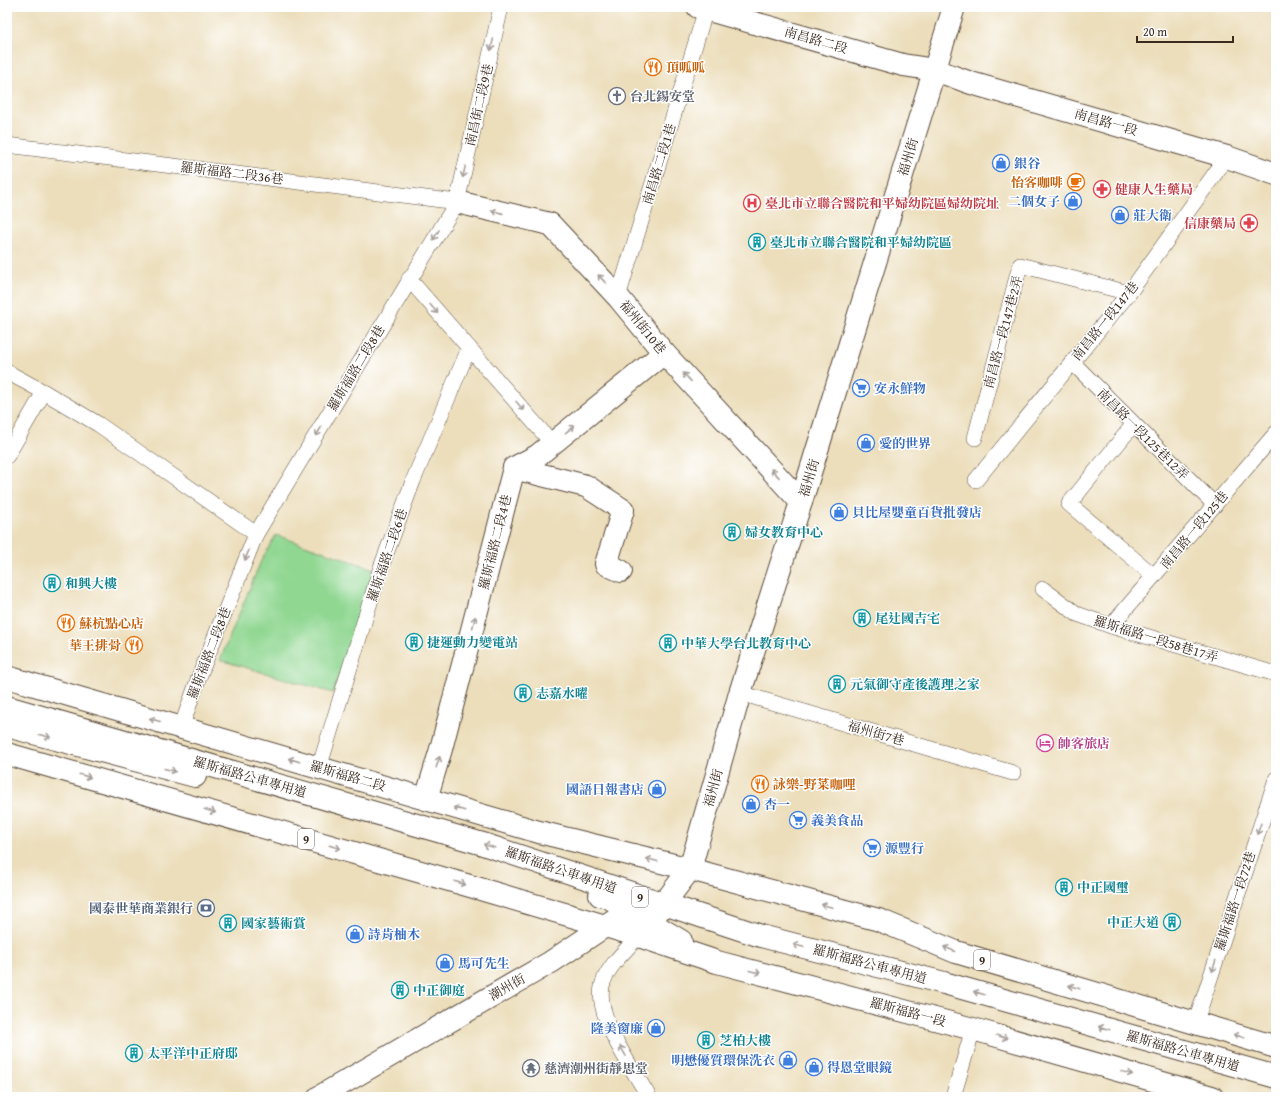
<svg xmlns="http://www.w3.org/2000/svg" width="1283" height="1104" font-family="'Gentium Book Plus','Noto Serif TC',serif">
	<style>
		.green { fill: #90d791; stroke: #668058 }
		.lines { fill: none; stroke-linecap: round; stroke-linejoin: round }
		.service-casing { stroke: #564536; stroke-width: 16 }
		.minor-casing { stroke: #564536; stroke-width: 24 }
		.tertiary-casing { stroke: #564536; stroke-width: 24 }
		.primary-casing { stroke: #564536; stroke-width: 24 }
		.service { stroke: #fff; stroke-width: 15 }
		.minor { stroke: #fff; stroke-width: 22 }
		.tertiary { stroke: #fff; stroke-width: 22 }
		.primary { stroke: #fff; stroke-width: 22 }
		.oneway { stroke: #a79f9a }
		.labels { text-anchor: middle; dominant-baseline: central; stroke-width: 3; stroke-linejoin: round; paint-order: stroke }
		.shield { fill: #fff; stroke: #766a62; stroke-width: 1 }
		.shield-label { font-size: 12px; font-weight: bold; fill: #3b2a1e }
		.street-label { font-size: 13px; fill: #3b2a1e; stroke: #fff }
		.food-label { font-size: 13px; font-weight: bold; fill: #c56008; stroke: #fff; text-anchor: start }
		.worship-label { font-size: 13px; font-weight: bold; fill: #5b616d; stroke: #fff; text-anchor: start }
		.shop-label { font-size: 13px; font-weight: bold; fill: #366cbe; stroke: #fff; text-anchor: start }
		.health-label { font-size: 13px; font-weight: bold; fill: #be3a42; stroke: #fff; text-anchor: start }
		.culture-label { font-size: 13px; font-weight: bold; fill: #0d838f; stroke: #fff; text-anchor: start }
		.hotel-label { font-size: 13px; font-weight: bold; fill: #b23c85; stroke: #fff; text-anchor: start }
		.service-label { font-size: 13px; font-weight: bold; fill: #4e5e75; stroke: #fff; text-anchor: end }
	</style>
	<rect width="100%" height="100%" fill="#fff"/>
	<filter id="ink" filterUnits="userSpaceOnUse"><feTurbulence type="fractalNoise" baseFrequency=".025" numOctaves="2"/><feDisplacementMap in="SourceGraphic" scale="8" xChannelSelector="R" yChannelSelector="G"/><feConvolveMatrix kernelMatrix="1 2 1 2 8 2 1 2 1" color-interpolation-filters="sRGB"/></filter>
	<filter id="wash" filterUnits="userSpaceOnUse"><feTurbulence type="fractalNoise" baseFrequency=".012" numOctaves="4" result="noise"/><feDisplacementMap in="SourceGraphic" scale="16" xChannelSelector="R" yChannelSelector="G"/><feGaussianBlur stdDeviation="0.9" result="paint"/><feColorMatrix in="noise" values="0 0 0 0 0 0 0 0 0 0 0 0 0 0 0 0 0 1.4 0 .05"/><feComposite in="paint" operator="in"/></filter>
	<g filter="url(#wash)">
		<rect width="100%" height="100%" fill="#ecdebb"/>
		<path class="green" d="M276,535l98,34 -41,124 -113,-33 41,-99z"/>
	</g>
	<g filter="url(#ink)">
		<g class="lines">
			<g class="service-casing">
				<g id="service">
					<path d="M7,145l450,57"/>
					<path d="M409,279l143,164"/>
					<path d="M618,297l88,-288"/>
					<path d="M1072,362l143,143"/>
					<path d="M7,372l37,20 -37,64"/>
					<path d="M44,392l54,32 158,110"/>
					<path d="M1133,425l-64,79 85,72"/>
					<path d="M975,438l45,-173 109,28"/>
					<path d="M976,480l153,-187 98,-136"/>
					<path d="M1043,589l34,25 34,12 165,48"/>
					<path d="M1111,626l165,-193"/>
					<path d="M740,693l273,80"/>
					<path d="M181,728l18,-51 57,-143 201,-332 44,-195"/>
					<path d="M319,768l61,-198 33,-89 56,-133"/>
					<path d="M639,936c-11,12 -29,28 -35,44 -14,31 29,89 45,117"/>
					<path d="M1195,1024l81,-245"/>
					<path d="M953,1097l20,-68"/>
				</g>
			</g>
			<g class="minor-casing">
				<g id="minor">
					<path d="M698,7l205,58 32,5 36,13 256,74 49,17"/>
					<path d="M457,202l93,22 68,73 46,56 137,149"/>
					<path d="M514,468l72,18 37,24 -17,54 15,7"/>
					<path d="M426,799l15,-50 73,-281 23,-12 127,-103"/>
				</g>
			</g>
			<g class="tertiary-casing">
				<g id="tertiary">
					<path d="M653,918l37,-49 50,-176 61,-191 153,-495"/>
					<path d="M319,1097l232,-135 93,-62"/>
				</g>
			</g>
			<g class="primary-casing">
				<g id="primary">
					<path d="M7,677l532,155 151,37 189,51 77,32 320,95"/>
					<path d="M7,707l476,137 278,92 183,47 332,94"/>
					<path d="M7,726l188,50"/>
					<path d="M7,754l463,132 169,50 78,26 256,67 239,68"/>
					<path d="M600,895l8,2 73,44"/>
				</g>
			</g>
			<use href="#service" class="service"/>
			<use href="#minor" class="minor"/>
			<use href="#tertiary" class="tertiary"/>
			<use href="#primary" class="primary"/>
		</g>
		<defs><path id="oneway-shaft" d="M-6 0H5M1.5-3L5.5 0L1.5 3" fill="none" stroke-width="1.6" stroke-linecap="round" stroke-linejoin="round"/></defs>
		<g class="oneway">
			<use href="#oneway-shaft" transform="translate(492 45) rotate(103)"/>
			<use href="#oneway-shaft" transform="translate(464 172) rotate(103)"/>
			<use href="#oneway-shaft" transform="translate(497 212) rotate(-167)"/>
			<use href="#oneway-shaft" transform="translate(436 235) rotate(122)"/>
			<use href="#oneway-shaft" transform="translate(602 279) rotate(-133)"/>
			<use href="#oneway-shaft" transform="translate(434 309) rotate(49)"/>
			<use href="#oneway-shaft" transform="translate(687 377) rotate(-133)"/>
			<use href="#oneway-shaft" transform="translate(520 406) rotate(49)"/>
			<use href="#oneway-shaft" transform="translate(570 429) rotate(-39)"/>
			<use href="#oneway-shaft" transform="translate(319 431) rotate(121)"/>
			<use href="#oneway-shaft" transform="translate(775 473) rotate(-133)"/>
			<use href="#oneway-shaft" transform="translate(247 555) rotate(112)"/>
			<use href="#oneway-shaft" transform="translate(474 622) rotate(-76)"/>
			<use href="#oneway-shaft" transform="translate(155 720) rotate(-164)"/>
			<use href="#oneway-shaft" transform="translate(45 736) rotate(15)"/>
			<use href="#oneway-shaft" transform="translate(294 760) rotate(-164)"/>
			<use href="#oneway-shaft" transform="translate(438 762) rotate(-72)"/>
			<use href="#oneway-shaft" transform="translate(170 770) rotate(15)"/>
			<use href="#oneway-shaft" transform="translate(85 776) rotate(16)"/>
			<use href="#oneway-shaft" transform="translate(459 809) rotate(-164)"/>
			<use href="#oneway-shaft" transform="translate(210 811) rotate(16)"/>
			<use href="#oneway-shaft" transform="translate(1259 829) rotate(109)"/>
			<use href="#oneway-shaft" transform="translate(489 846) rotate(-162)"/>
			<use href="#oneway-shaft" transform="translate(335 847) rotate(16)"/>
			<use href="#oneway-shaft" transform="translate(652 860) rotate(-166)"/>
			<use href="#oneway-shaft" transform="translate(460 883) rotate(16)"/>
			<use href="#oneway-shaft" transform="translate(827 906) rotate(-165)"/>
			<use href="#oneway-shaft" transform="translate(799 946) rotate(-165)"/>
			<use href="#oneway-shaft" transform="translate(949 949) rotate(-157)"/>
			<use href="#oneway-shaft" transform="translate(1214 966) rotate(108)"/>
			<use href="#oneway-shaft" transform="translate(755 972) rotate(15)"/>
			<use href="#oneway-shaft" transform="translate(1074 987) rotate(-163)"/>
			<use href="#oneway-shaft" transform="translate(979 993) rotate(-164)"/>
			<use href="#oneway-shaft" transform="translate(1104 1028) rotate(-164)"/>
			<use href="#oneway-shaft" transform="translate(1239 1036) rotate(-164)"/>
			<use href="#oneway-shaft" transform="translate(1002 1037) rotate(16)"/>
			<use href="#oneway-shaft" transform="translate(623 1051) rotate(-120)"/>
			<use href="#oneway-shaft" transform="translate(1127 1073) rotate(16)"/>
		</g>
	</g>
	<defs>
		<g id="restaurant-ring" transform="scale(0.9)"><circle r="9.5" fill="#fff" stroke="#e8710a" stroke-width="1.5"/><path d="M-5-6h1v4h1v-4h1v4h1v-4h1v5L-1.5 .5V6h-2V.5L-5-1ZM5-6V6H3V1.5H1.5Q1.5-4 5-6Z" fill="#e8710a"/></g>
		<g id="church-ring" transform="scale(0.9)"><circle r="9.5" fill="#fff" stroke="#6b7280" stroke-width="1.5"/><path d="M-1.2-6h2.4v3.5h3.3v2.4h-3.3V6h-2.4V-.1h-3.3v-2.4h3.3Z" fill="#6b7280"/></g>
		<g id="shop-ring" transform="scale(0.9)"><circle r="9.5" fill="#fff" stroke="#3f7fe0" stroke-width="1.5"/><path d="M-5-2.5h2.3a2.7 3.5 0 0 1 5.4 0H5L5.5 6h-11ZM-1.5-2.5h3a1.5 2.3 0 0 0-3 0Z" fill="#3f7fe0"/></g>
		<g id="cafe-ring" transform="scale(0.9)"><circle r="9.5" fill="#fff" stroke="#e8710a" stroke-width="1.5"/><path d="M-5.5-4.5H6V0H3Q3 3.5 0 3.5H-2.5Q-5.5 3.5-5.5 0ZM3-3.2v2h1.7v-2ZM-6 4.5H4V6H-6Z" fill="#e8710a"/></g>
		<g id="pharmacy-ring" transform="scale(0.9)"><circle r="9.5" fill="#fff" stroke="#e0444e" stroke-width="1.5"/><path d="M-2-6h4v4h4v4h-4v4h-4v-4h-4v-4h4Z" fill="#e0444e"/></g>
		<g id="hospital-ring" transform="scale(0.9)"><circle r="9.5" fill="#fff" stroke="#e0444e" stroke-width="1.5"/><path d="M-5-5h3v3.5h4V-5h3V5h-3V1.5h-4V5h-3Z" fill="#e0444e"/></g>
		<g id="building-ring" transform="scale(0.9)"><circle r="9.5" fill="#fff" stroke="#0f9aa8" stroke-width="1.5"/><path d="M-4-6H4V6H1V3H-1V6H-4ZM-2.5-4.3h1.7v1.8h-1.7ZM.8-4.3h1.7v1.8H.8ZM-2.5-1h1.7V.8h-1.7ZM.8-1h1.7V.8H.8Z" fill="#0f9aa8"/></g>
		<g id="supermarket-ring" transform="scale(0.9)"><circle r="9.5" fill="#fff" stroke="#3f7fe0" stroke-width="1.5"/><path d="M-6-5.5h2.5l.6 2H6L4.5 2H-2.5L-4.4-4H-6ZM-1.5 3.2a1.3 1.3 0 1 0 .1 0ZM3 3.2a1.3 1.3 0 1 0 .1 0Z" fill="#3f7fe0"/></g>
		<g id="hotel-ring" transform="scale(0.9)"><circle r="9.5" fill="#fff" stroke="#d1479c" stroke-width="1.5"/><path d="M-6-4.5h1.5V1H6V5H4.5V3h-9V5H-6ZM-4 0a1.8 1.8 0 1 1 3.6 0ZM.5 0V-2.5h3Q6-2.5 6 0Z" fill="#d1479c"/></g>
		<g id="bank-ring" transform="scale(0.9)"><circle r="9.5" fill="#fff" stroke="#5c6f8a" stroke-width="1.5"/><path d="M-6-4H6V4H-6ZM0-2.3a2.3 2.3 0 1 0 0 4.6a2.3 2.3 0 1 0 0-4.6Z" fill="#5c6f8a"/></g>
		<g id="temple-ring" transform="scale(0.9)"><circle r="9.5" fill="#fff" stroke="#6b7280" stroke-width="1.5"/><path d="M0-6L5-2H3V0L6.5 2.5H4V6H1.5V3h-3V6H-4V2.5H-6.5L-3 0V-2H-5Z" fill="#6b7280"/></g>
	</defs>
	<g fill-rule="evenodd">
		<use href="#restaurant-ring" x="653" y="67"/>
		<use href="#church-ring" x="617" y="96"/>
		<use href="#shop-ring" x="1001" y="163"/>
		<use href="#cafe-ring" x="1076" y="182"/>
		<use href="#pharmacy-ring" x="1102" y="189"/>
		<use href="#shop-ring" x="1073" y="201"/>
		<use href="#hospital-ring" x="752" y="203"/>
		<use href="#shop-ring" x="1120" y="215"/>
		<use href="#pharmacy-ring" x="1249" y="223"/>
		<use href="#building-ring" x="757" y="242"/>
		<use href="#supermarket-ring" x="861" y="388"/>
		<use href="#shop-ring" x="866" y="443"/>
		<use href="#shop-ring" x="839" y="512"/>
		<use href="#building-ring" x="732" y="532"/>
		<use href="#building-ring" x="52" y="583"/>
		<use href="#building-ring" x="862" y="618"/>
		<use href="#restaurant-ring" x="66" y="623"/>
		<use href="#building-ring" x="414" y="642"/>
		<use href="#building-ring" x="668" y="643"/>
		<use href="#restaurant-ring" x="134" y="645"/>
		<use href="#building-ring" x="837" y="684"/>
		<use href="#building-ring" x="523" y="693"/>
		<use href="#hotel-ring" x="1045" y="743"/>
		<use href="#restaurant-ring" x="760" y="784"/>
		<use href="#shop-ring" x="657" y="789"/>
		<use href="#shop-ring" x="751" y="804"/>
		<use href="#supermarket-ring" x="798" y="820"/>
		<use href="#supermarket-ring" x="872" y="848"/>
		<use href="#building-ring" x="1064" y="887"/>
		<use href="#bank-ring" x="206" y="908"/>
		<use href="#building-ring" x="1172" y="922"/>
		<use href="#building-ring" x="228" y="923"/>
		<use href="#shop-ring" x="355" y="934"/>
		<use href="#shop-ring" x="445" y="963"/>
		<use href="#building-ring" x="400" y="990"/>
		<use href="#shop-ring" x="656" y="1028"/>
		<use href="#building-ring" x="706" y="1040"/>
		<use href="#building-ring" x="134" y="1053"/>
		<use href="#shop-ring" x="788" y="1060"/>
		<use href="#shop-ring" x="814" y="1067"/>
		<use href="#temple-ring" x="531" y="1068"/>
	</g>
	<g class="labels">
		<g class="shield">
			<rect x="298" y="829" width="16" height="20" rx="3"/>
			<rect x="632" y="887" width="16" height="20" rx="3"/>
			<rect x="974" y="950" width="16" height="20" rx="3"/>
		</g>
		<g class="shield-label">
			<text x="306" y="839">9</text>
			<text x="640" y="897">9</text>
			<text x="982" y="960">9</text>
		</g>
		<g class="street-label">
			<text transform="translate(816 40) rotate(16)">南昌路二段</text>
			<text transform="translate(479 105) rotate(-77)">南昌街二段9巷</text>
			<text transform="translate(1106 122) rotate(16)">南昌路一段</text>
			<text transform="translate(908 157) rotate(-73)">福州街</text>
			<text transform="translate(659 164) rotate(-73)">南昌路二段1巷</text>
			<text transform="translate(232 173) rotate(7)">羅斯福路二段36巷</text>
			<text transform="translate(1105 321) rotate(-51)">南昌路一段147巷</text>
			<text transform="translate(643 327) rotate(51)">福州街10巷</text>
			<text transform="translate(1003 332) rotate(-75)">南昌路一段147巷2弄</text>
			<text transform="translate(356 368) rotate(-59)">羅斯福路二段8巷</text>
			<text transform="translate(1143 434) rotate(45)">南昌路一段125巷12弄</text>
			<text transform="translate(809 478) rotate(-73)">福州街</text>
			<text transform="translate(1194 530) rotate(-50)">南昌路一段125巷</text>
			<text transform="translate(495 542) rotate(-76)">羅斯福路二段4巷</text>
			<text transform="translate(387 555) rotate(-71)">羅斯福路二段6巷</text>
			<text transform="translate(1156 639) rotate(17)">羅斯福路一段58巷17弄</text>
			<text transform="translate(209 653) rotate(-69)">羅斯福路二段8巷</text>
			<text transform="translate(876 733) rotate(16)">福州街7巷</text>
			<text transform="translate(348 776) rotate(16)">羅斯福路二段</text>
			<text transform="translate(250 777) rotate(16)">羅斯福路公車專用道</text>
			<text transform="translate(713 788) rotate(-74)">福州街</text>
			<text transform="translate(561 870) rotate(19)">羅斯福路公車專用道</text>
			<text transform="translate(1235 901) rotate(-72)">羅斯福路一段72巷</text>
			<text transform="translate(870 964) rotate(15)">羅斯福路公車專用道</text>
			<text transform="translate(507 987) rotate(-30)">潮州街</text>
			<text transform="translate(908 1012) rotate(15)">羅斯福路一段</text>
			<text transform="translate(1183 1051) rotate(16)">羅斯福路公車專用道</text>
		</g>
		<g class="food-label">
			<text x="666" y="67">頂呱呱</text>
			<text x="1063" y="182" text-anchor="end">怡客咖啡</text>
			<text x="79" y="623">蘇杭點心店</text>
			<text x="121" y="645" text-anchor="end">華王排骨</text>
			<text x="773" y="784">詠樂-野菜咖哩</text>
		</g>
		<g class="worship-label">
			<text x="630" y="96">台北錫安堂</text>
			<text x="544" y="1068">慈濟潮州街靜思堂</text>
		</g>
		<g class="shop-label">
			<text x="1014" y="163">銀谷</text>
			<text x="1060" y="201" text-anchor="end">二個女子</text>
			<text x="1133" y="215">莊大衛</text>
			<text x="874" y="388">安永鮮物</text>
			<text x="879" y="443">愛的世界</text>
			<text x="852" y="512">貝比屋嬰童百貨批發店</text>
			<text x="644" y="789" text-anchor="end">國語日報書店</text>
			<text x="764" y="804">杏一</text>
			<text x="811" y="820">義美食品</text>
			<text x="885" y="848">源豐行</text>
			<text x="368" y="934">詩肯柚木</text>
			<text x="458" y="963">馬可先生</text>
			<text x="643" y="1028" text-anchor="end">隆美窗廉</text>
			<text x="775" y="1060" text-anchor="end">明懋優質環保洗衣</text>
			<text x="827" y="1067">得恩堂眼鏡</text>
		</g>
		<g class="health-label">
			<text x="1115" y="189">健康人生藥局</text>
			<text x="765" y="203">臺北市立聯合醫院和平婦幼院區婦幼院址</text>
			<text x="1236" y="223" text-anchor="end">信康藥局</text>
		</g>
		<g class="culture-label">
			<text x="770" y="242">臺北市立聯合醫院和平婦幼院區</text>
			<text x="745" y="532">婦女教育中心</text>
			<text x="65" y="583">和興大樓</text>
			<text x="875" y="618">尾辻國吉宅</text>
			<text x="427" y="642">捷運動力變電站</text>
			<text x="681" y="643">中華大學台北教育中心</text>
			<text x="850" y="684">元氣御守產後護理之家</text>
			<text x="536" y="693">志嘉水曜</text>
			<text x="1077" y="887">中正國璽</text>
			<text x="1159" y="922" text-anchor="end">中正大道</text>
			<text x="241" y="923">國家藝術賞</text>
			<text x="413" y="990">中正御庭</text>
			<text x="719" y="1040">芝柏大樓</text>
			<text x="147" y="1053">太平洋中正府邸</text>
		</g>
		<g class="hotel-label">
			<text x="1058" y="743">帥客旅店</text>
		</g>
		<g class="service-label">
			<text x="193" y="908">國泰世華商業銀行</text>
		</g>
	</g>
	<rect width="1283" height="1104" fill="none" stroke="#fff" stroke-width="24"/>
	<path d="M1137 36v6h96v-6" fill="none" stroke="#3b2a1e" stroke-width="2"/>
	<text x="1143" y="36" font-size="12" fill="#3b2a1e" stroke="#ffffff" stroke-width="3" paint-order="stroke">20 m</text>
</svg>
